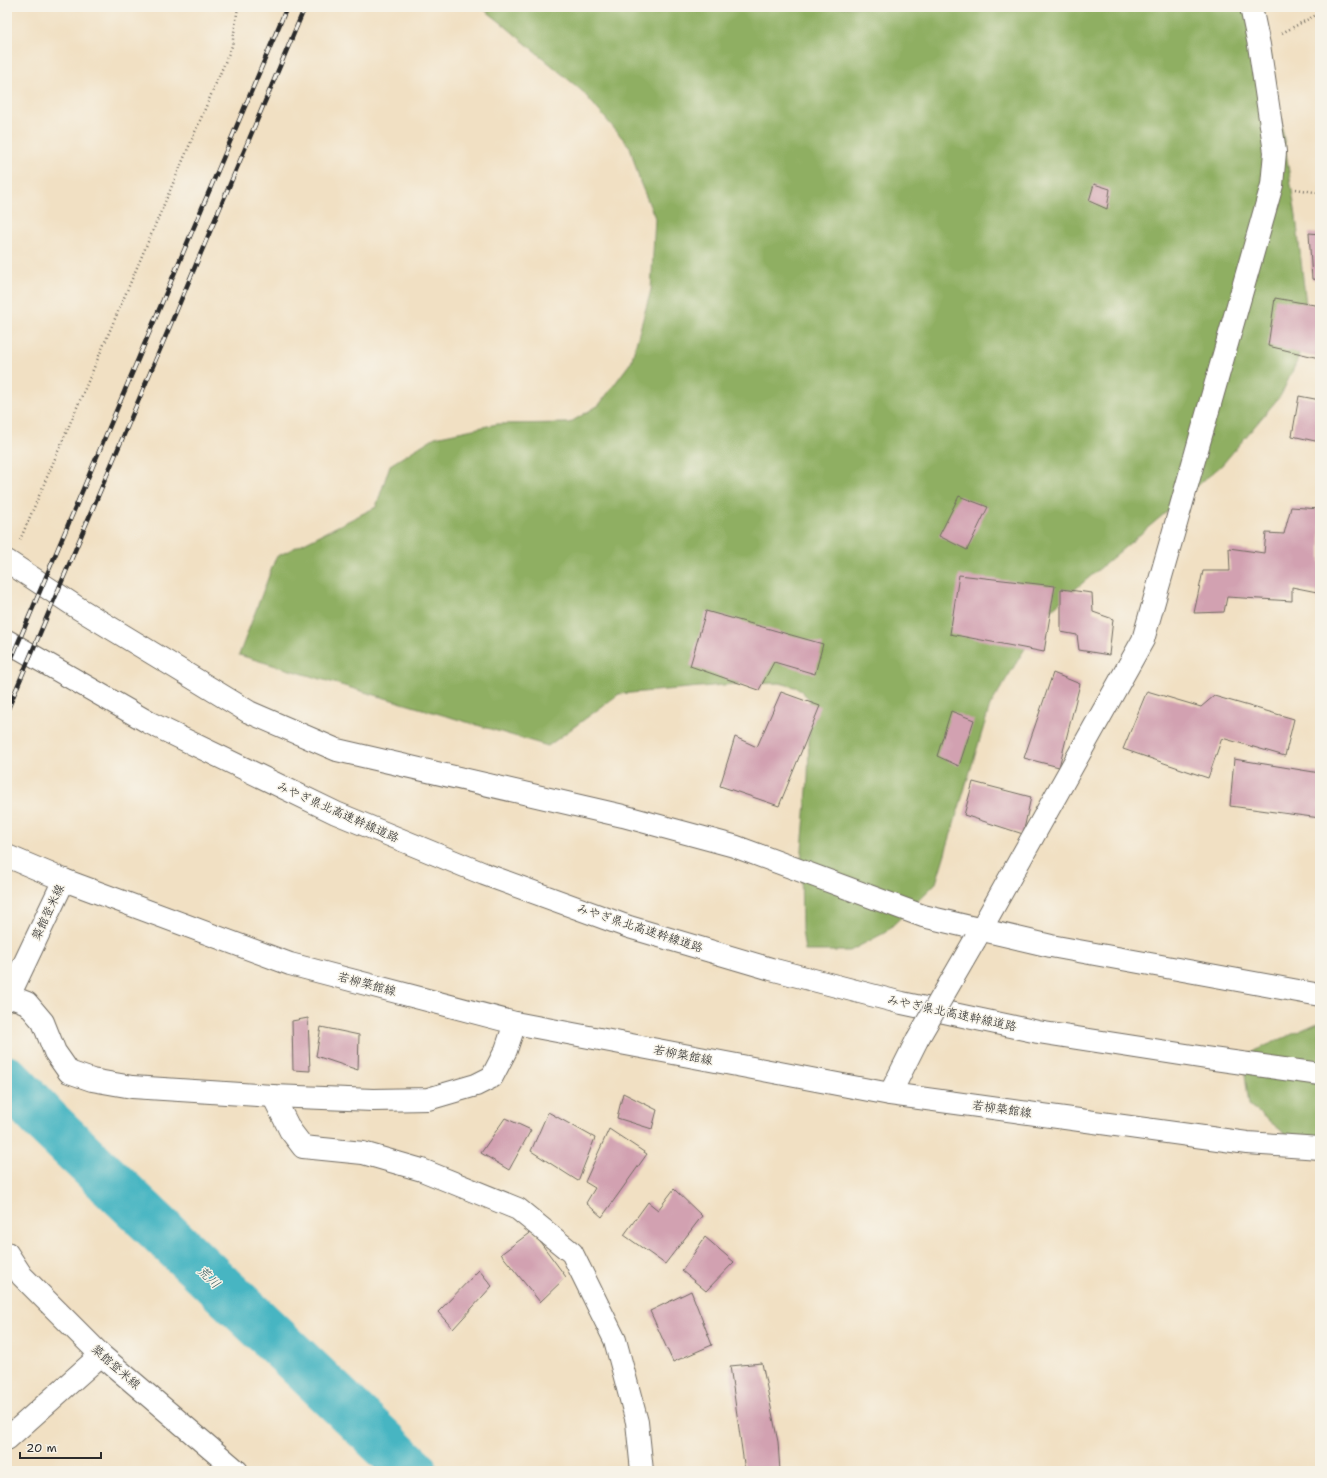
<svg xmlns="http://www.w3.org/2000/svg" width="1327" height="1478" font-family="'Shantell Sans','Klee One',sans-serif">
	<style>
		.forest { fill: #8faf62; stroke: #5d6d46 }
		.lines { fill: none; stroke-linecap: round; stroke-linejoin: round }
		.river { stroke: #47b5c2; stroke-width: 49 }
		.building { fill: #d2a1b1 }
		.street-casing { stroke: #706a60; stroke-width: 24 }
		.secondary-casing { stroke: #706a60; stroke-width: 24 }
		.primary-casing { stroke: #706a60; stroke-width: 24 }
		.path { stroke: #706a60; stroke-width: 2.5; stroke-dasharray: 1 3; stroke-linecap: butt }
		.street { stroke: #fff; stroke-width: 22 }
		.secondary { stroke: #fff; stroke-width: 22 }
		.primary { stroke: #fff; stroke-width: 22 }
		.rail-casing { stroke: #2b2b2b; stroke-width: 4.5 }
		.rail { stroke: #f7f3e8; stroke-width: 3; stroke-dasharray: 9; stroke-linecap: butt }
		.secondary-bridge-casing { stroke: #706a60; stroke-width: 24; stroke-linecap: butt }
		.secondary-bridge { stroke: #fff; stroke-width: 22 }
		.labels { text-anchor: middle; dominant-baseline: central; stroke-width: 3; stroke-linejoin: round; paint-order: stroke }
		.street-label { font-size: 12px; fill: #2b2b2b; stroke: #f7f3e8 }
		.water-label { font-size: 13px; font-style: italic; fill: #355b60; stroke: #f7f3e8 }
	</style>
	<rect width="100%" height="100%" fill="#f7f3e8"/>
	<filter id="ink" filterUnits="userSpaceOnUse"><feTurbulence type="fractalNoise" baseFrequency=".025" numOctaves="2"/><feDisplacementMap in="SourceGraphic" scale="8" xChannelSelector="R" yChannelSelector="G"/><feConvolveMatrix kernelMatrix="1 2 1 2 8 2 1 2 1" color-interpolation-filters="sRGB"/></filter>
	<filter id="wash" filterUnits="userSpaceOnUse"><feTurbulence type="fractalNoise" baseFrequency=".012" numOctaves="4" result="noise"/><feDisplacementMap in="SourceGraphic" scale="16" xChannelSelector="R" yChannelSelector="G"/><feGaussianBlur stdDeviation="0.9" result="paint"/><feColorMatrix in="noise" values="0 0 0 0 0 0 0 0 0 0 0 0 0 0 0 0 0 1.4 0 .05"/><feComposite in="paint" operator="in"/></filter>
	<g filter="url(#wash)">
		<rect width="100%" height="100%" fill="#f1e0c3"/>
		<g class="forest">
			<path d="M481,7h782l33,209 11,98 -9,45 -17,36 -59,70 -176,149 -56,92 -54,177 -50,49 -36,19h-45l-3,-21 -1,-68 7,-84 2,-78 -12,-12 -18,-5 -45,1 -116,10 -71,52 -309,-91 37,-98 100,-50 14,-42 45,-28 62,-13 72,-1 30,-18 32,-43 20,-72 4,-72 -15,-36 -10,-35 -48,-56 -83,-70z"/>
			<path d="M1320,1022v123l-32,-9 -39,-31 -4,-31 4,-21z"/>
		</g>
		<g class="lines">
			<path class="river" d="M7,1080l39,41 367,350"/>
		</g>
		<g id="blocks">
			<g class="building">
				<path d="M1094,184l16,5 -3,20 -18,-8z"/>
				<path d="M1309,233l11,1v46l-8,-1z"/>
				<path d="M1275,298l45,8 -1,52 -51,-12z"/>
				<path d="M1299,396l21,4v42l-28,-6z"/>
				<path d="M959,496l29,11 -21,43 -28,-14z"/>
				<path d="M1291,507l29,2v108h-1l-2,-25 -25,-5v14l-65,-4 -3,15 -30,1 9,-42h27l-1,-23 35,5 2,-20 18,1z"/>
				<path d="M959,575l96,11 -11,66 -94,-18z"/>
				<path d="M1061,589l31,4 1,19 20,7 -4,36 -30,-5 -2,-15 -16,-3z"/>
				<path d="M706,611l117,33 -8,30 -41,-12 -15,28 -69,-24z"/>
				<path d="M1053,673l27,11 -21,83 -35,-9z"/>
				<path d="M1147,691l54,16 13,-11 80,23 -9,37 -63,-18 -14,40 -85,-29z"/>
				<path d="M781,692l39,14 -41,100 -59,-20 15,-49 22,10z"/>
				<path d="M951,711l23,9 -15,46 -22,-10z"/>
				<path d="M1234,759l86,14v45l-90,-12z"/>
				<path d="M973,782l58,15 -8,37 -59,-19z"/>
				<path d="M308,1018l2,53 -17,-1 -1,-49z"/>
				<path d="M321,1027l38,8 -1,35 -42,-14z"/>
				<path d="M623,1093l34,17 -5,19 -35,-11z"/>
				<path d="M548,1112l47,26 -17,43 -47,-30z"/>
				<path d="M505,1118l26,12 -22,40 -28,-17z"/>
				<path d="M609,1129l38,25 -45,63 -16,-14 9,-15 -10,-6z"/>
				<path d="M674,1189l28,27 -37,48 -41,-29 24,-33 10,8z"/>
				<path d="M532,1231l34,46 -26,25 -39,-48z"/>
				<path d="M705,1237l29,25 -28,29 -24,-20z"/>
				<path d="M479,1270l13,16 -39,43 -15,-17z"/>
				<path d="M691,1291l21,54 -39,17 -23,-51z"/>
				<path d="M762,1363l16,79 2,29h-35l-15,-105z"/>
			</g>
		</g>
	</g>
	<g filter="url(#ink)">
		<use href="#blocks" fill-opacity="0" stroke="#706a60" stroke-width="1"/>
		<g class="lines">
			<g class="street-casing">
				<g id="street">
					<path d="M7,561l71,47 171,104 88,38 286,66 111,30 189,70 128,30 269,49"/>
					<path d="M9,996l18,7 16,19 12,30 14,20 23,8 40,7 141,9 100,4 55,-1 48,-14 16,-8 14,-27 9,-27"/>
					<path d="M273,1096l17,34 13,17 60,6 59,17 96,39 54,44 43,87 22,82 5,49"/>
					<path d="M7,1439l94,-84"/>
				</g>
			</g>
			<g class="secondary-casing">
				<g id="secondary">
					<path d="M64,880l226,84 225,59 375,71 357,49 73,5"/>
					<path d="M975,940l168,-300 129,-455 3,-33 -16,-107 -8,-38"/>
					<path d="M890,1094l27,-54"/>
				</g>
			</g>
			<g class="primary-casing">
				<g id="primary">
					<path d="M7,641l141,81 188,91 148,61 145,53 142,42 131,34 136,29 168,26 114,16"/>
					<path d="M7,856l57,24 -57,120"/>
					<path d="M7,1253l15,23 79,79 136,116"/>
				</g>
			</g>
			<g class="path">
				<path d="M1282,33l38,-20"/>
				<path d="M1296,189l24,4"/>
				<path d="M20,540l212,-494 6,-39"/>
			</g>
			<use href="#street" class="street"/>
			<use href="#secondary" class="secondary"/>
			<use href="#primary" class="primary"/>
			<g class="rail-casing">
				<g id="rail">
					<path d="M7,669l280,-662"/>
					<path d="M7,711l298,-704"/>
				</g>
			</g>
			<use href="#rail" class="rail"/>
			<g class="secondary-bridge-casing">
				<path id="secondary-bridge" d="M917,1040l58,-100"/>
			</g>
			<use href="#secondary-bridge" class="secondary-bridge"/>
		</g>
	</g>
	<g class="labels">
		<g class="street-label">
			<text transform="translate(338 812) rotate(24)">みやぎ県北高速幹線道路</text>
			<text transform="translate(48 912) rotate(-65)">築館登米線</text>
			<text transform="translate(640 928) rotate(18)">みやぎ県北高速幹線道路</text>
			<text transform="translate(367 984) rotate(15)">若柳築館線</text>
			<text transform="translate(952 1013) rotate(12)">みやぎ県北高速幹線道路</text>
			<text transform="translate(683 1055) rotate(11)">若柳築館線</text>
			<text transform="translate(1002 1109) rotate(8)">若柳築館線</text>
			<text transform="translate(116 1367) rotate(41)">築館登米線</text>
		</g>
		<g class="water-label">
			<text transform="translate(209 1277) rotate(44)">荒川</text>
		</g>
	</g>
	<rect width="1327" height="1478" fill="none" stroke="#f7f3e8" stroke-width="24"/>
	<path d="M20 1452v6h81v-6" fill="none" stroke="#2b2b2b" stroke-width="2"/>
	<text x="26" y="1452" font-size="12" fill="#2b2b2b" stroke="#f7f3e8" stroke-width="3" paint-order="stroke">20 m</text>
</svg>
